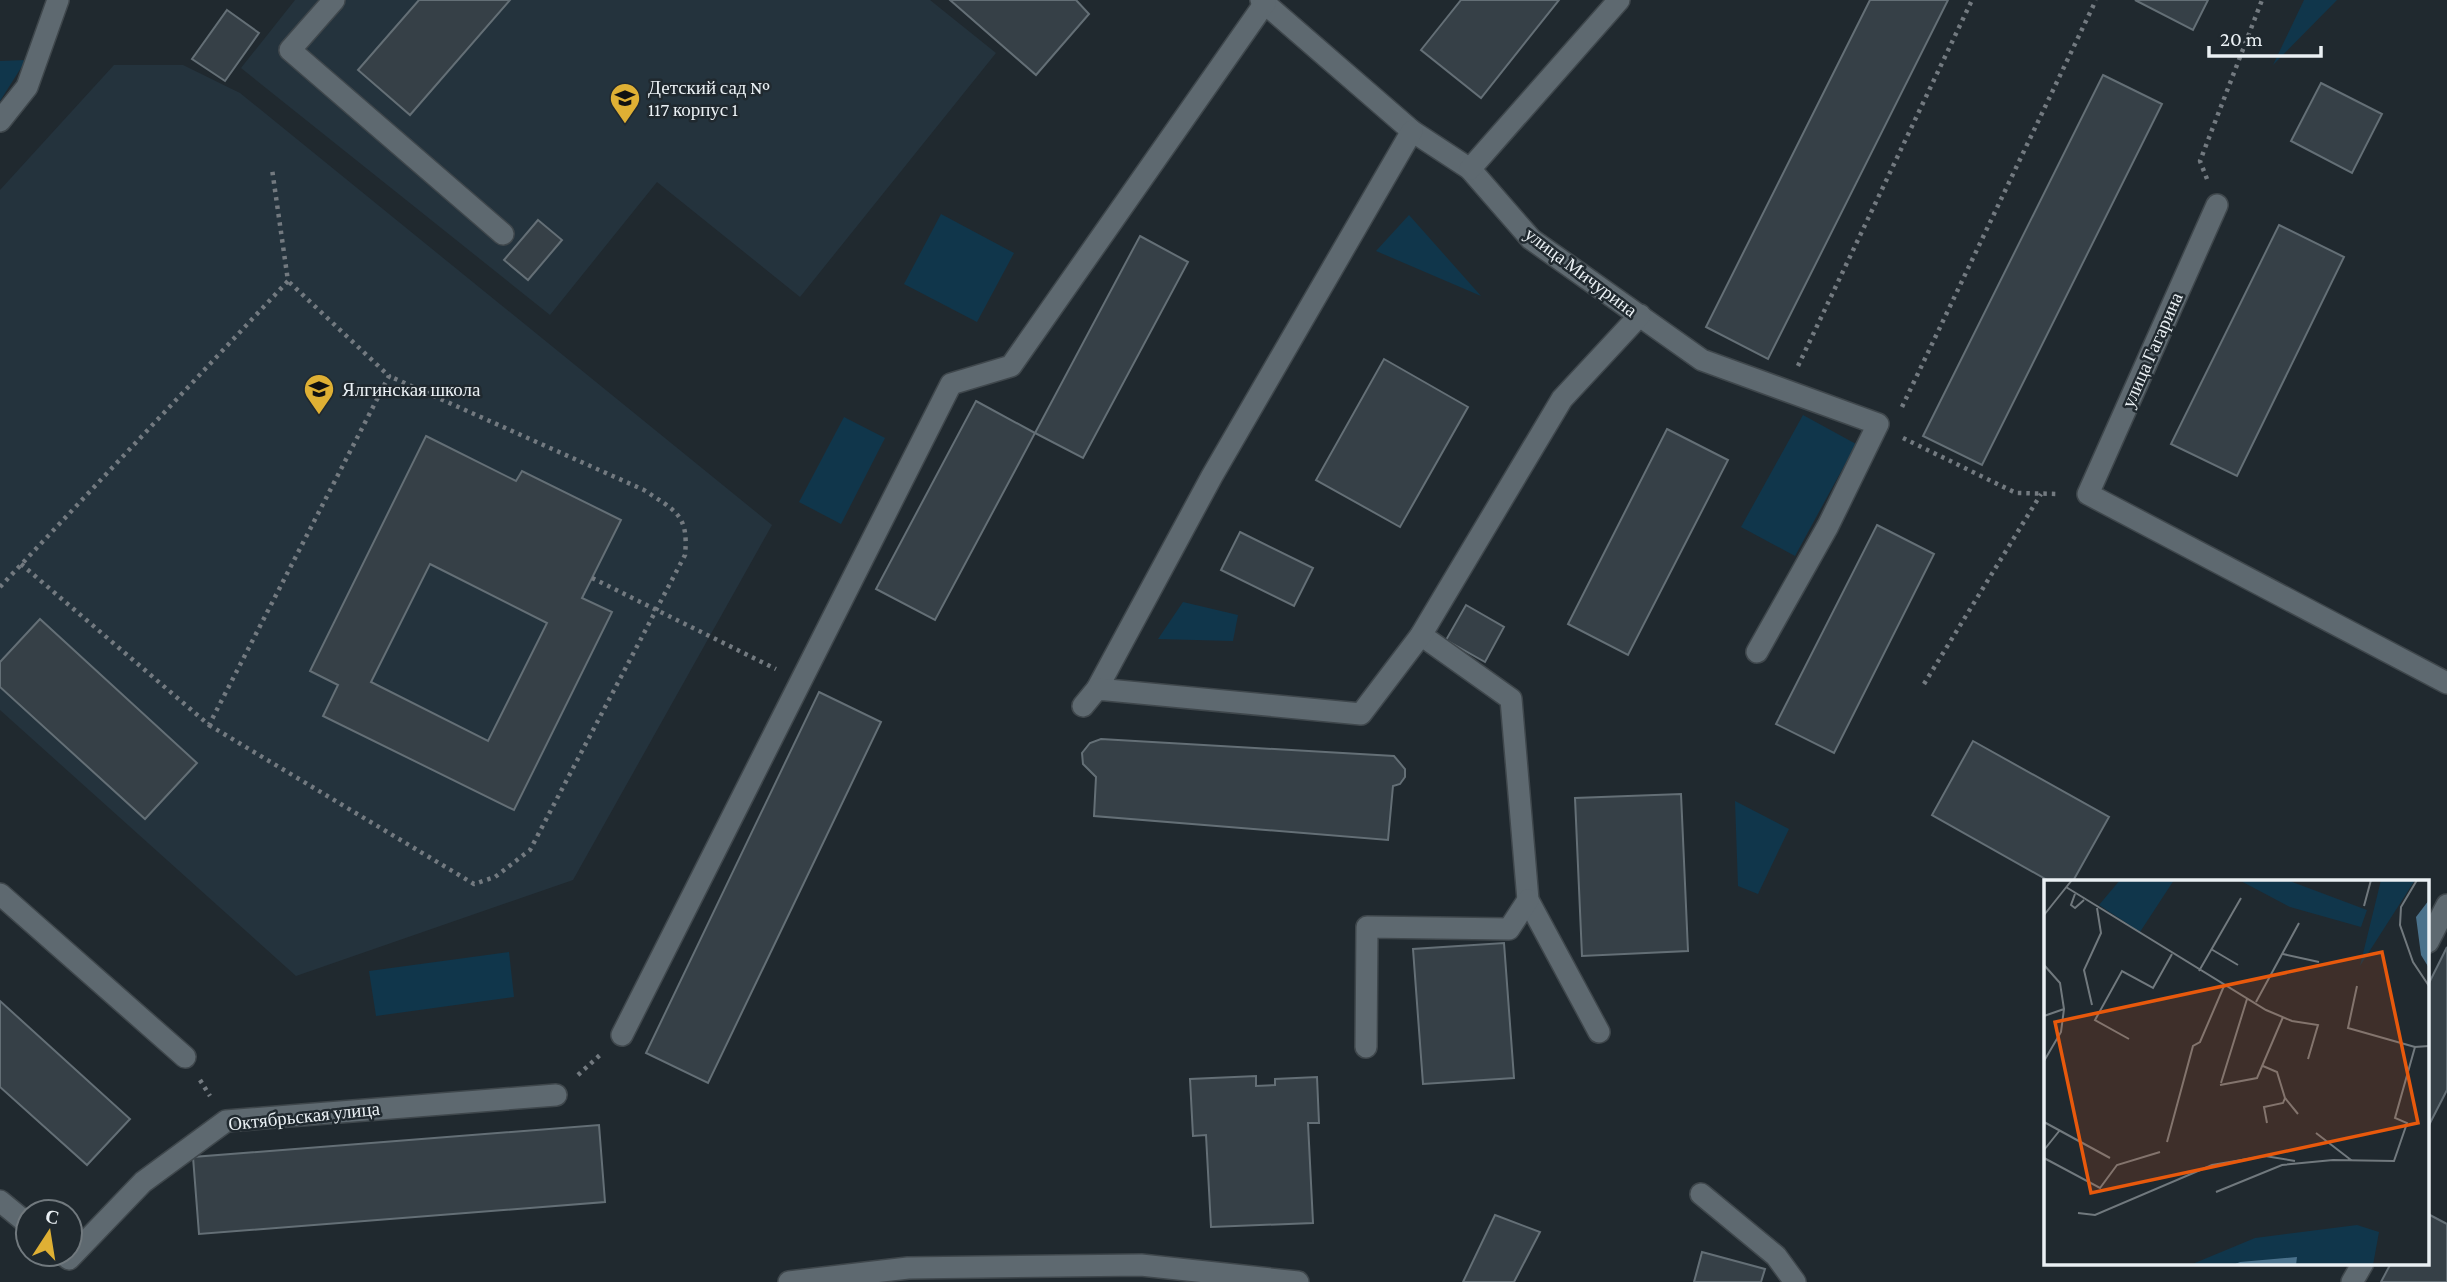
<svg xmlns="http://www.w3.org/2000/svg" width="2447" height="1282" font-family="'Crimson Pro',serif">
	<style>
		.built { fill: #24333d }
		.green { fill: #10364b }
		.building { fill: #364047; stroke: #646f76; stroke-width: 2; fill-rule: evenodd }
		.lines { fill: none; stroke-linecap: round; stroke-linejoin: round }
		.minor-casing { stroke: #3f474c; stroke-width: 24 }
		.path { stroke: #737a80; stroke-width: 4.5; stroke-dasharray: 3.5 5; stroke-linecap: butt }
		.minor { stroke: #5e6970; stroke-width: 21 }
		.labels { text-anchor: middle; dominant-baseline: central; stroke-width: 5; stroke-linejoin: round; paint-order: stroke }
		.poi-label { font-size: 19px; fill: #eaf0f4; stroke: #20292f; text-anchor: start }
		.street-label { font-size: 19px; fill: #eaf0f4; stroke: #20292f }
		.inset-road { fill: none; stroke: #71797e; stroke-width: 2 }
		.view { fill: #e8590c; fill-opacity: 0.15; stroke: #e8590c; stroke-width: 3.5 }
		.inset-edge { fill: none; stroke: #eaf0f4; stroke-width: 3.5 }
	</style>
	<rect width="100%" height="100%" fill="#20292f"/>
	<g class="built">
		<path d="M295,0h635l66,53 -196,244 -143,-115 -107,133 -309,-247z"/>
		<path d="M114,65h69l57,28 532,432 -199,355 -277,96 -296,-266v-520z"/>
	</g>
	<g class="green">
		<path d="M2304,0h33l-64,65z"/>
		<path d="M26,60l-26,41v-40z"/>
		<path d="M941,214l73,39 -37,69 -73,-38z"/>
		<path d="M1409,215l72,81 -105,-45z"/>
		<path d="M1803,415l53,29 -61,112 -54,-29z"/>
		<path d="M844,417l41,21 -44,86 -42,-22z"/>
		<path d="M1183,602l55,13 -5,26 -75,-2z"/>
		<path d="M1735,801l54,28 -31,65 -20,-8z"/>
		<path d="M509,952l5,45 -138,19 -7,-45z"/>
	</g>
	<g class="building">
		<path d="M419,0h91l-100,115 -52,-45z"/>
		<path d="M950,0h126l13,14 -53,61z"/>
		<path d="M1461,0h98l-78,98 -60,-48z"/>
		<path d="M1870,0h78l-180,359 -62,-32z"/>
		<path d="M2135,0h73l-15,30z"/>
		<path d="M227,10l32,23 -34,48 -33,-22z"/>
		<path d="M2103,75l59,29 -180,361 -59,-29z"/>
		<path d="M2321,83l61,31 -30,59 -61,-32z"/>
		<path d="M538,220l24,20 -34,40 -24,-20z"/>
		<path d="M2279,225l65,32 -107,219 -66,-32z"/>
		<path d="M1140,236l48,26 -105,196 -48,-25z"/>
		<path d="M1384,359l84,48 -68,120 -84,-47z"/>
		<path d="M976,401l59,32 -100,187 -59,-31z"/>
		<path d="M1667,429l61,31 -100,195 -60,-31z"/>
		<path d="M426,436l90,45 6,-10 99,49 -39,78 30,14 -98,198 -191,-94 15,-31 -28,-14zM430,564l117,59 -59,118 -117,-59z"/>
		<path d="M1877,525l57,29 -100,199 -58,-29z"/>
		<path d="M1240,532l73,36 -19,38 -73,-36z"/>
		<path d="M1466,605l38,22 -19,35 -39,-22z"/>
		<path d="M40,619l157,144 -52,56 -145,-132v-25z"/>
		<path d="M819,692l62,30 -173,361 -62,-30z"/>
		<path d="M1101,739l293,17 11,13v8l-5,7 -7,2 -5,54 -294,-24 2,-39 -13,-13 -1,-11 8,-10z"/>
		<path d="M1973,741l136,76 -36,64h-24l-117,-66z"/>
		<path d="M1681,794l7,157 -106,5 -7,-158z"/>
		<path d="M1504,943l10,135 -91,6 -10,-135z"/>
		<path d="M2447,947v143l-19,37v-142z"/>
		<path d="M0,1001l130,118 -43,46 -87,-78z"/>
		<path d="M1256,1076v10l19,-1v-6l42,-2 2,46h-11l5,100 -102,4 -5,-92 -13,1 -3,-57z"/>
		<path d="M599,1125l6,77 -406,32 -6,-77z"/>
		<path d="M2428,1214l19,10v58h-66l10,-19h37z"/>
		<path d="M1495,1215l45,17 -26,50h-51z"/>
		<path d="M1702,1252l63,17 -4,13h-67z"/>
	</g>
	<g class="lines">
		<g class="minor-casing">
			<g id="minor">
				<path d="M334,0l-44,50 213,184"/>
				<path d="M1261,0l151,131 58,38 61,70 171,121 176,64 -50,102 -71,126"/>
				<path d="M0,121l27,-34 31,-87"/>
				<path d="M1470,169l149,-169"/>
				<path d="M2217,205l-129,289 359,189"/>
				<path d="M1421,635l90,64 17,201 71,132"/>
				<path d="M1097,689l115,-213 200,-345"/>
				<path d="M1083,706l14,-17 264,25 60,-79 141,-236 78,-84"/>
				<path d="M0,894l185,163"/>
				<path d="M2428,942l19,-37"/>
				<path d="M622,1035l329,-651 60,-18 254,-363"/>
				<path d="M1366,1047l1,-120 142,2 19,-29"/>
				<path d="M1701,1194l75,62 19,26"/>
				<path d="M0,1201l28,23"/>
				<path d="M63,1254l6,5 74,-77 83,-61 330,-26"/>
				<path d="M789,1282l119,-14 233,-3 157,17"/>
				<path d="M2352,1282l11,-19"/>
			</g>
		</g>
		<g class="path">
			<path d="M2207,179l-7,-18 62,-161"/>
			<path d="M1798,366l174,-366"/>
			<path d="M1902,407l194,-407"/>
			<path d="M1903,438l113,55 44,1"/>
			<path d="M21,564l188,161 180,-349 -101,-95"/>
			<path d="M592,578l184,91"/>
			<path d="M0,587l288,-306 -16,-112"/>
			<path d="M1924,684l117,-190"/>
			<path d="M209,725l265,159 21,-7 35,-27 155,-295c4,-41 -10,-44 -41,-65l-255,-114"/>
			<path d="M578,1075l22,-20"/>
			<path d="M200,1080l10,16"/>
		</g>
		<use href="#minor" class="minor"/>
	</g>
	<defs>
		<g id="school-pin" transform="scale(1.575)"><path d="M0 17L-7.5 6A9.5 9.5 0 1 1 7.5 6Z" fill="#dfb034" stroke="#20292f"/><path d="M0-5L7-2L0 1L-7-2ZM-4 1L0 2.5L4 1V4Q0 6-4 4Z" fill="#111"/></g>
	</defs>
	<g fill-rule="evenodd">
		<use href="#school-pin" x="625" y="98"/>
		<use href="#school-pin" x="319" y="389"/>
	</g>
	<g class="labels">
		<g class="poi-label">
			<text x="648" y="87">Детский сад №<tspan x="648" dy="22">117 корпус 1</tspan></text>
			<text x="342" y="389">Ялгинская школа</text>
		</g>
		<g class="street-label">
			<text transform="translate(1581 272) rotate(37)">улица Мичурина</text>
			<text transform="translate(2152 350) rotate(-66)">улица Гагарина</text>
			<text transform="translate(304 1116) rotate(-6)">Октябрьская улица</text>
		</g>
	</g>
	<g transform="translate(2044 880)">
		<rect width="385" height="385" fill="#20292f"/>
		<path d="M76,0h54l-34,52 -41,-27zM195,0h48l80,30 -6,17 -71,-20zM337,0h34l-55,86zM313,345l22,7 -6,33h-183l65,-27z" fill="#10364b"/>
		<path d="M385,20v68l-8,-13 -5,-38zM253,377l-1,8h-63l7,-3z" fill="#4a728c"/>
		<path class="inset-road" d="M373,0l-16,27 -1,18 13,37 16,24M22,7l200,123 26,11 26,4 -10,34M31,14l-4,11 4,3 9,-8M320,26l7,-26M0,35l28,-35M167,69l27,16M239,74l36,8M0,85l16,18 4,26 -3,23 -17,29M155,91l42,-73M313,106l-9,42 67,19M212,122l43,-79M48,125l-8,-35 17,-37 -4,-25M0,136l20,-7M85,159l-34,-19 27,-49 31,17 19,-34M219,186l14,6 8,26 13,16M177,203l26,-84M176,205l37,-7 26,-61M0,242l66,36M223,243l-3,-16 19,-4 2,-5M272,253l35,27M123,262l26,-96 7,-4 24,-56M0,270l16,-20M0,278l56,30 17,-23 43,-13M172,312l66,-27 51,-5 61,1 13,-38 -12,-5 20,-71 14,-1M34,333l17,2 117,-50 53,-9 30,5"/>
		<path class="view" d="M338,72l36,171 -327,70 -36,-171z"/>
		<rect width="385" height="385" class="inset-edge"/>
	</g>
	<g transform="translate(49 1233) rotate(12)"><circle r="33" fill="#20292f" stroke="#71797e" stroke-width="2"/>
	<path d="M0-5L12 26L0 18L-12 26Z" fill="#dfb034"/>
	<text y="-10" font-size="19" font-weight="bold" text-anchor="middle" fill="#eaf0f4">С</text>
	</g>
	<path d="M2209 46v10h112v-10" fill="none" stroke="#eaf0f4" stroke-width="3.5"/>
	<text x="2220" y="46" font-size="21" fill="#eaf0f4" stroke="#20292f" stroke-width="5" paint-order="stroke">20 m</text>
</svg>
